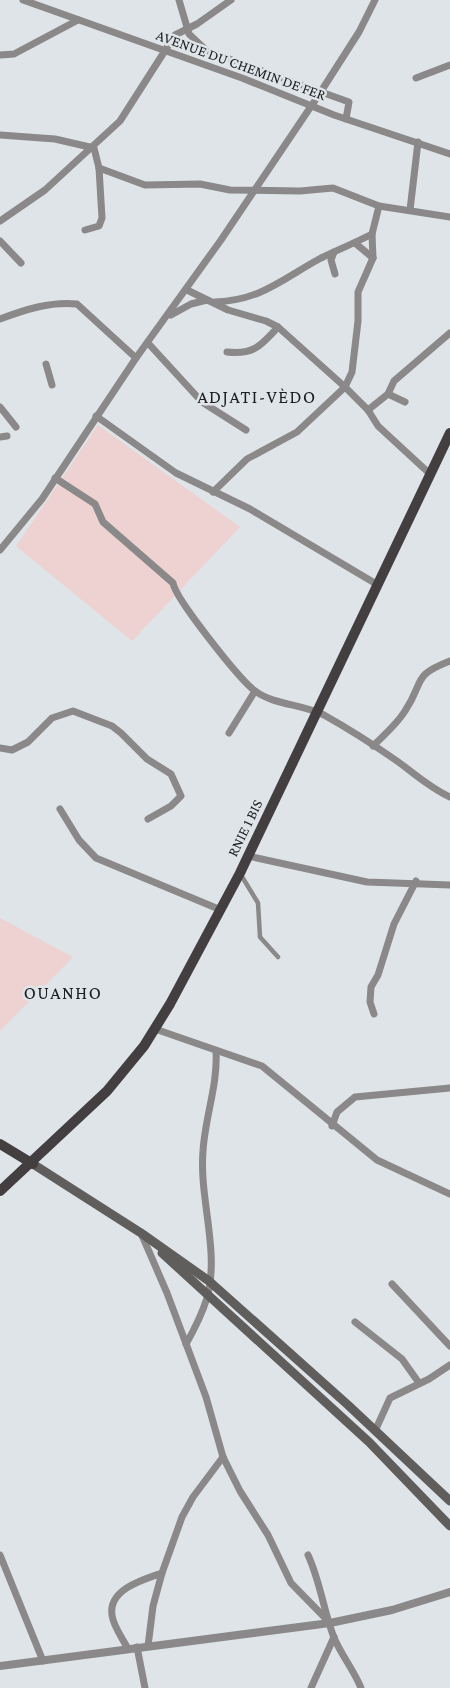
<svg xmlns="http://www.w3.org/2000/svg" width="450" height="1688" font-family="'Crimson Pro',serif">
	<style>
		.education { fill: #edd2d1 }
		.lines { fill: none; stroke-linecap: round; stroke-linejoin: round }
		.pedestrian { stroke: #8a8888; stroke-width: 4.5 }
		.minor { stroke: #8a8888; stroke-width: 7 }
		.tertiary { stroke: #8a8888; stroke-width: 8 }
		.secondary { stroke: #605d5d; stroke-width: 9 }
		.primary { stroke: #433f40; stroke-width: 10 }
		.labels { text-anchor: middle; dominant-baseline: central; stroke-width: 5; stroke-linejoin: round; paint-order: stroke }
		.street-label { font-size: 15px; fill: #1b1d1e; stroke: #dfe4e8 }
		.quarter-label { font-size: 18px; letter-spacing: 1.5px; fill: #1b1d1e; stroke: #dfe4e8 }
	</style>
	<rect width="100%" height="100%" fill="#dfe4e8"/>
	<g class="education">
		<path d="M98,425l142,102 -108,114 -116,-95z"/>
		<path d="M0,918l73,39 -73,74z"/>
	</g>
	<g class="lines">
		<path class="pedestrian" d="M241,875l17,28 2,34 18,20"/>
		<g class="minor">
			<path d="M23,0l219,78 92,37 116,39"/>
			<path d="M179,0l10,34 18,17 142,51 -3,17"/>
			<path d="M0,55l14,-1 64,-34"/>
			<path d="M416,78l34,-13"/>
			<path d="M0,135l55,4 39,9 5,20 3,50 -3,8 -14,4"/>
			<path d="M99,168l46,17 55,-1 30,6 70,1 33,-3 46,18 71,11"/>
			<path d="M410,210l8,-68"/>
			<path d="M0,221l45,-31 75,-69 55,-86 22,-11 34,-24"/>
			<path d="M0,241l21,22"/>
			<path d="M355,243l18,15"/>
			<path d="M334,252l-3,8 4,14"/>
			<path d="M187,290l41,20 38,11 12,6 67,60 23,23 10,16 52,48"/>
			<path d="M215,302c47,-2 67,-23 106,-44 16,-8 34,-15 51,-24"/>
			<path d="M171,315l20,-11 16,-4"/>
			<path d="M0,319c24,-9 51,-18 77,-15l59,54"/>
			<path d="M148,343l54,59 44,28"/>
			<path d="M227,352c26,3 34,-6 51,-25"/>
			<path d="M46,364l6,21"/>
			<path d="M388,394l17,8"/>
			<path d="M0,407l16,20"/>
			<path d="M368,410l20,-16 6,-13 56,-48"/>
			<path d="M96,416l80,57 74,36 128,76"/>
			<path d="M0,437l7,-1"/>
			<path d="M55,478l40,26 8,18 70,61c2,15 66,96 82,108 19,14 47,13 69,24 25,14 50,30 73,46 18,13 33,27 53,36"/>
			<path d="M213,492l34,-33 50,-27 48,-45 7,-15 6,-51v-29l15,-34 -1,-24 7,-28"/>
			<path d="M0,550l42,-51 94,-141 85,-118 99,-147 39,-61 16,-32"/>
			<path d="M229,733l26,-42"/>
			<path d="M373,746c11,-11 24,-22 32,-35 20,-30 6,-35 45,-50"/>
			<path d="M0,748l12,2 16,-8 24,-24 21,-7 39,15 9,7 26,26 24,15 10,22 -10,10 -23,13"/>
			<path d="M60,809l19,31 17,18 125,52"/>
			<path d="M248,856l119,26 83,3"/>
			<path d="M374,1014l-4,-12 1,-15 7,-12 16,-51 22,-43"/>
			<path d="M155,1029l107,37 115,94 73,34"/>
			<path d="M332,1126l5,-14 18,-15 95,-9"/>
			<path d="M141,1233l26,60 39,104 17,60 17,34 28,44 23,48 39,40"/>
			<path d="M392,1284l58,62"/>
			<path d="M355,1322l47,37 17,24"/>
			<path d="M186,1344c8,-14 16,-30 21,-46 13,-47 -8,-99 -4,-147 2,-34 15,-66 13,-100"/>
			<path d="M375,1431l15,-33 39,-19 21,-14"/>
			<path d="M0,1555l43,106"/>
			<path d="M308,1555c12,26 15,53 25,80 6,17 21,35 28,53"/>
			<path d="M162,1573l20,-56 11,-20 30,-40"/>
			<path d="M137,1647l8,41"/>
			<path d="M128,1649c-5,-10 -15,-23 -16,-34 -4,-26 33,-36 50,-42l-9,33 -5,40"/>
			<path d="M311,1688l23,-51"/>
		</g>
		<path class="tertiary" d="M0,1666l330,-43 62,-13 58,-18"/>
		<g class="secondary">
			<path d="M33,1164l108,69 68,48 139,124 102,96"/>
			<path d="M162,1253l207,189 81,84"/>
		</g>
		<g class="primary">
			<path d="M0,1144l33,20"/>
			<path d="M0,1191l107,-100 37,-45 26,-42 70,-131 210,-440"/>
		</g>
	</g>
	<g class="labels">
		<g class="street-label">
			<text transform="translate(241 65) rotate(20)">AVENUE DU CHEMIN DE FER</text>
			<text transform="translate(245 828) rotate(-64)">RNIE 1 BIS</text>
		</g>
		<g class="quarter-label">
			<text x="257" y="397">ADJATI-VÈDO</text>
			<text x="63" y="993">OUANHO</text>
		</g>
	</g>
</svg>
